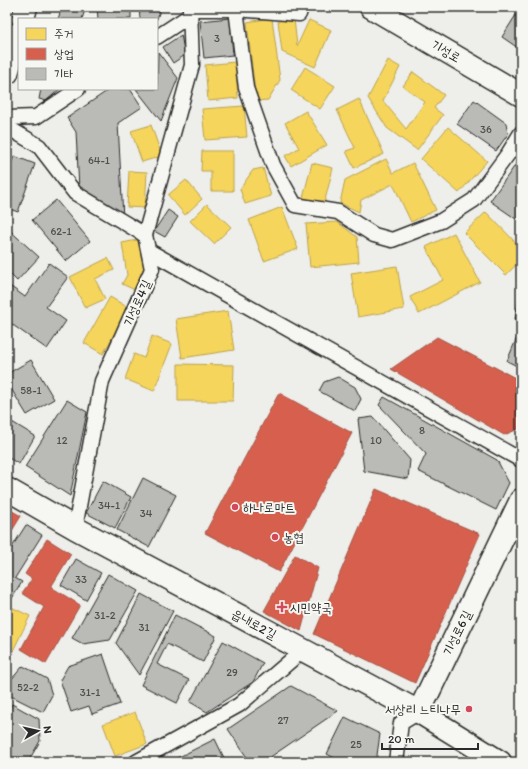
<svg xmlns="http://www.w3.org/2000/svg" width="528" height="769" font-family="Itim,'Poor Story',sans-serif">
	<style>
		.homes { fill: #f6d55c; stroke: #b9a24d }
		.shops { fill: #d6604d; stroke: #a35043 }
		.building { fill: #babab7; stroke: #2b2b2b }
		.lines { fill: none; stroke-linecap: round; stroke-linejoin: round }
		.lane-casing { stroke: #2b2b2b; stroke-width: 17 }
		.street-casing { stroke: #2b2b2b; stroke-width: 25 }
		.lane { stroke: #f6f6f2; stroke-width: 14 }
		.street { stroke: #f6f6f2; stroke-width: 22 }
		.poi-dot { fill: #d1495b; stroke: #f6f6f2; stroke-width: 1.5 }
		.labels { text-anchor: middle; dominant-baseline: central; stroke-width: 4; stroke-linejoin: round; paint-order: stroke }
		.number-label { font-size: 11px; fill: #4f4f4e }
		.street-label { font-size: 13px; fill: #2b2b2b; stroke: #f6f6f2 }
		.poi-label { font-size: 13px; fill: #2b2b2b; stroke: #f6f6f2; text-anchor: start }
	</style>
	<rect width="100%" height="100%" fill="#eeeeea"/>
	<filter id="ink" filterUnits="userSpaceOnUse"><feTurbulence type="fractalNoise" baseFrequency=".025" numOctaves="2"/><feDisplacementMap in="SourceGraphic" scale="8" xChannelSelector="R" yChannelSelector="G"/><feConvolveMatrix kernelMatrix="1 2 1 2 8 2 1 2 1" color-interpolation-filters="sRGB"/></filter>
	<g filter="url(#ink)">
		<g class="homes">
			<path d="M272,18l8,62 -12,20 -12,1 -9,-79z"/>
			<path d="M294,19l3,27 12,-26 22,10 -16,37 -33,-15 -4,-31z"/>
			<path d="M388,60l12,7 -17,34 23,28 19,-27 -22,-16 10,-14 31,23 -10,13 9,7 -26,35 -30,-22 -19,-30z"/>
			<path d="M235,62l3,36 -30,3 -3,-36z"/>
			<path d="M305,67l30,19 -15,23 -29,-19z"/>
			<path d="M359,99l25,55 -30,14 -8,-17 9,-3 -18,-38z"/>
			<path d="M244,106l3,31 -42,3 -3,-31z"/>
			<path d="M306,111l21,34 -36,21 -6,-10 14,-8 -14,-25z"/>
			<path d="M151,125l11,31 -20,6 -11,-31z"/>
			<path d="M448,127l39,34 -28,32 -38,-34z"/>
			<path d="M202,151h31v40h-22v-20h-10z"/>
			<path d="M386,159l7,14 20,-10 23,47 -25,12 -18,-38 -32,16 -2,12 -19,-9 5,-23z"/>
			<path d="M312,163l21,5 -9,36 -21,-6z"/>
			<path d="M263,168l8,28 -26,8 -5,-15 13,-19z"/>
			<path d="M129,171l18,1 -2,36 -18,-1z"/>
			<path d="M186,180l16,19 -17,16 -17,-20z"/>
			<path d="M207,204l24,23 -17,17 -24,-23z"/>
			<path d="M282,207l16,42 -34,12 -15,-41z"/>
			<path d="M486,212l35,36v12l-15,15 -42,-42z"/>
			<path d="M337,222l20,15 2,25 -49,5 -4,-43z"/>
			<path d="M454,233l26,49 -61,32 -9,-17 33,-17 -17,-33z"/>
			<path d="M142,239l5,28 -12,23 -13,-6 5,-9 -5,-32z"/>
			<path d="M108,258l6,12 -19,9 10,20 -20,9 -15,-31z"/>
			<path d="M397,266l7,43 -46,8 -7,-44z"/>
			<path d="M110,297l19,11 -26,46 -19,-11z"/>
			<path d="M228,311l6,39 -52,8 -6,-39z"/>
			<path d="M152,336l20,8 -18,47 -29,-12 9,-25 10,4z"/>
			<path d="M178,364l56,1 -1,36h-55z"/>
			<path d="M7,605l23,11 -23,47z"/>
			<path d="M135,712l12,32 -32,12 -12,-32z"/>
		</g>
		<g class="shops">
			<path d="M437,337l84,44v47l-17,7 -113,-66z"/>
			<path d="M279,393l73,40 -73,139 -74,-39z"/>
			<path d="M376,489l104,45 -65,149 -101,-49z"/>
			<path d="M7,508l14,8 -14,23z"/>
			<path d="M47,539l24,15 -20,33 29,18 -34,59 -25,-15 23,-42 -22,-14 10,-14 -7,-5z"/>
			<path d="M295,555l23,13 -17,63 -37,-20z"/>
		</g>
		<g class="building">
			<path d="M62,7h24l-4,12h-24z"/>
			<path d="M97,7h34v12h-33z"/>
			<path d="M139,7h22l-4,12h-17z"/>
			<path d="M521,7v43l-19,-13z"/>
			<path d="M230,18l3,37 -29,3 -4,-37z"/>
			<path d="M181,35l4,20 -12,8 -10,-16z"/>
			<path d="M158,52l20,26 -17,43 -25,-32h21z"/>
			<path d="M41,89h19l-14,12 -7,-2z"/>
			<path d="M110,89h20l12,18 -24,16 5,95 -44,-29 -3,-57 -9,-14z"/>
			<path d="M474,100l32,23 2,11 -12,17 -39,-27z"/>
			<path d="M14,156l21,8 -17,48 -11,-4v-34z"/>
			<path d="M521,157v55l-5,7 -26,-18z"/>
			<path d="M56,200l34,41 -24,20 -34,-41z"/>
			<path d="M168,210l10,7 -13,20 -11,-6z"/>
			<path d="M7,228l32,29 -22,24 -10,-10z"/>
			<path d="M49,263l19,14 -22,30 20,14 -19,28 -40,-28v-37l18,13z"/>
			<path d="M521,287v33l-6,-1z"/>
			<path d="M521,328v40l-14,-7z"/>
			<path d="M31,360l23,39 -27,16 -20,-33v-8z"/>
			<path d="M338,377l17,10 6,12 -6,12 -36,-20 5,-9z"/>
			<path d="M384,397l113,63 12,23 -13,27 -78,-39 8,-17 -47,-49z"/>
			<path d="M67,400l20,12 -17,84 -45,-29z"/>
			<path d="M373,417l37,43 -2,19 -44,-8 -6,-52z"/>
			<path d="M7,419l28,17 -16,28 -12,-7z"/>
			<path d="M143,478l33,17 -27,52 -32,-17z"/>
			<path d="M103,481l28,16 -16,31 -29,-15z"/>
			<path d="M26,525l16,10 -27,43 7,4 -11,18 -4,-2v-43z"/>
			<path d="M521,547v9l-3,-2z"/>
			<path d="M76,559l25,14 -15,27 -25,-15z"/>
			<path d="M108,574l30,17 -28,49 -27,4 -11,-6z"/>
			<path d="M141,594l32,17 -34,64 -23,-32z"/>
			<path d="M175,615l41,21 -13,26 -36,-18 -10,20 32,16 -12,23 -36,-18z"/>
			<path d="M223,641l40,22 -10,19 -46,30 -17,-10z"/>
			<path d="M103,654l17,50 -28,10 -3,-8 -18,6 -11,-32 8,-14z"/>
			<path d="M23,666l24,13 5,16 -9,17 -36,-18v-15l3,2z"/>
			<path d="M291,686l47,25 -75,51h-13l-22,-33z"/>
			<path d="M12,704l27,15 1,22 -12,21h-8l-13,-7v-42z"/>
			<path d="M345,717l35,17 -4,28h-34l-15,-8z"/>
			<path d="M215,739l11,23h-57z"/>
		</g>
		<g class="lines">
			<g class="lane-casing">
				<g id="lane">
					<path d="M301,7l-2,7 -63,-5 10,79 27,77 22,40 43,7 36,23 18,5 49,-19 33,-21 34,-46 13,-21"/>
					<path d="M190,9h46"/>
					<path d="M157,37l32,-21"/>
					<path d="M7,118l29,-1 42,-28"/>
					<path d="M7,127l32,19 36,47 70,42"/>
					<path d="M149,251l372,209"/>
					<path d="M75,528l27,-147 50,-112 -7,-34 47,-170 -2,-58"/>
					<path d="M136,762l103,-57 64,-55"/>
					<path d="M396,762l5,-39 18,-11"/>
				</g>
			</g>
			<g class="street-casing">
				<g id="street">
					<path d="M371,7l150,88"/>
					<path d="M23,19l3,-12"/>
					<path d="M7,73l12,-40"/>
					<path d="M7,489l68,39 344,184 81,50"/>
					<path d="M419,712l102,-212"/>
				</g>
			</g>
			<use href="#lane" class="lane"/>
			<use href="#street" class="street"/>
		</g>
	</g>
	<g class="poi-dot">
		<circle cx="235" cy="507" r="4"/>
		<circle cx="275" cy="537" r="4"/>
		<path d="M280 601h4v4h4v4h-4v4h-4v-4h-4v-4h4z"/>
		<circle cx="469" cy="709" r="4"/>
	</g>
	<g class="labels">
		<g class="number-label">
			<text x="217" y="38">3</text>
			<text x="486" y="129">36</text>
			<text x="99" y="160">64-1</text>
			<text x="61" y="231">62-1</text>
			<text x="31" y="390">58-1</text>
			<text x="422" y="430">8</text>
			<text x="62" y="440">12</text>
			<text x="376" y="440">10</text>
			<text x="109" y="505">34-1</text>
			<text x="146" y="513">34</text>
			<text x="81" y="579">33</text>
			<text x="105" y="615">31-2</text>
			<text x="144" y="627">31</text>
			<text x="232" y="672">29</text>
			<text x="28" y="687">52-2</text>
			<text x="90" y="692">31-1</text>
			<text x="283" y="720">27</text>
			<text x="356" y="744">25</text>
		</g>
		<g class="street-label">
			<text transform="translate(446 51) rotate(30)">기성로</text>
			<text transform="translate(137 303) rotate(-66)">기성로4길</text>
			<text transform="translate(254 624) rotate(28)">읍내로2길</text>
			<text transform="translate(457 633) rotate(-64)">기성로6길</text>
		</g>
		<g class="poi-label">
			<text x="243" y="507">하나로마트</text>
			<text x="283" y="537">농협</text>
			<text x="290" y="607">시민약국</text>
			<text x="461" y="709" text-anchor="end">서상리 느티나무</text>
		</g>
	</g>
	<rect width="528" height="769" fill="none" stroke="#f6f6f2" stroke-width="24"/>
	<rect x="12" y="12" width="504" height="745" fill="none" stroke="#2b2b2b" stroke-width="1.5" filter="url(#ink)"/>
	<rect x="18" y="18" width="140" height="72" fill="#f6f6f2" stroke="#a5a5a2"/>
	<rect x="26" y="28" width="20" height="12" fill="#f6d55c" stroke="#a5a5a2"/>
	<text x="54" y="38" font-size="12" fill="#2b2b2b">주거</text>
	<rect x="26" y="48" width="20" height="12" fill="#d6604d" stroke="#a5a5a2"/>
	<text x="54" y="58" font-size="12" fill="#2b2b2b">상업</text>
	<rect x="26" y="68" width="20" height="12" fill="#babab7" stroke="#a5a5a2"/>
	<text x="54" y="78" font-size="12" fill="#2b2b2b">기타</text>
	<g transform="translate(38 731) rotate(82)" stroke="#f6f6f2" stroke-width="3" paint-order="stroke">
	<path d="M0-3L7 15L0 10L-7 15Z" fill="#2b2b2b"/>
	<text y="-6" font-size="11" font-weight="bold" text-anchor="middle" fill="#2b2b2b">N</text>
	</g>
	<path d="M382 743v6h96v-6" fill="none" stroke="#2b2b2b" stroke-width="2"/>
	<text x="388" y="743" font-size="12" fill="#2b2b2b" stroke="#f6f6f2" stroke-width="3" paint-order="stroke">20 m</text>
</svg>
